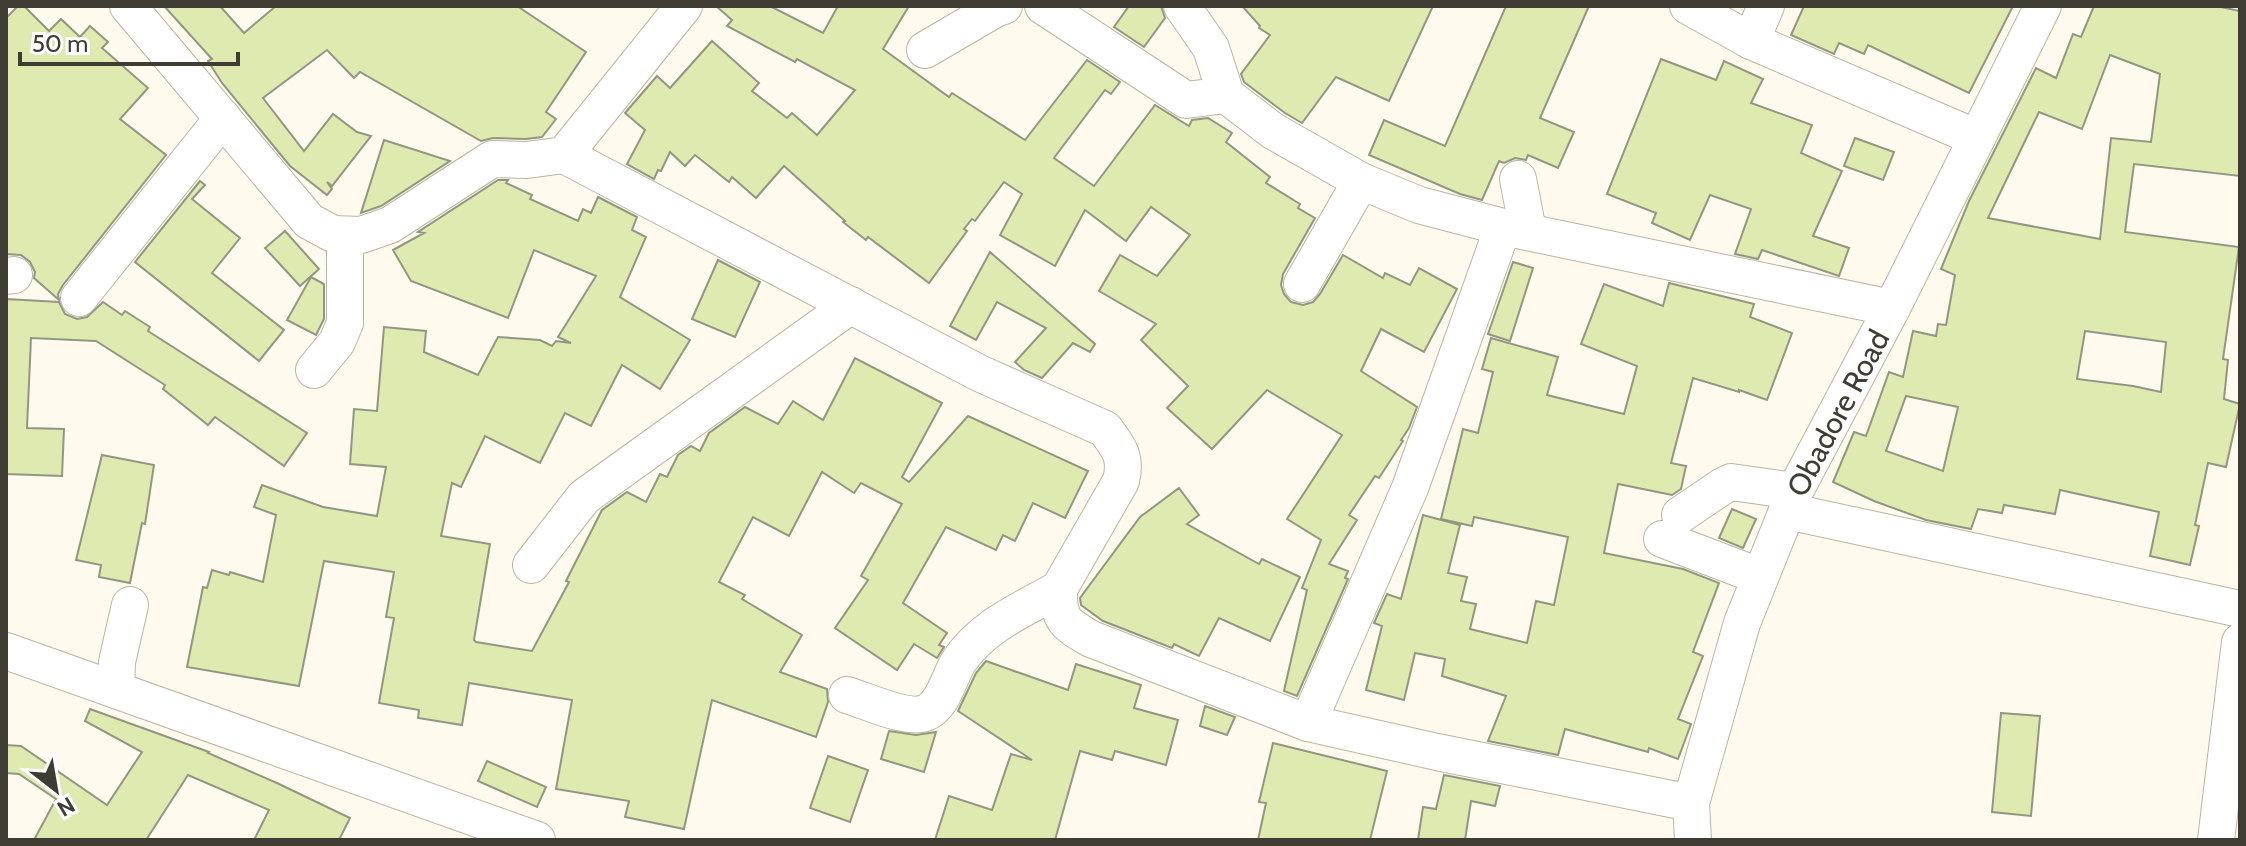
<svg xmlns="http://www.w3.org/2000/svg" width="2246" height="846" font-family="Cabin,sans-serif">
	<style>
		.building { fill: #deeab0; stroke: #929782; stroke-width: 2; fill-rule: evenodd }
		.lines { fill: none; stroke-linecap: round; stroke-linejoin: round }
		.minor-casing { stroke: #bbb49f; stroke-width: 38 }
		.minor { stroke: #fff; stroke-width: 36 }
		.labels { text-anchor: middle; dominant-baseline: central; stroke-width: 7; stroke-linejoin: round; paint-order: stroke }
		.street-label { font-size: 30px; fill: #3f3c33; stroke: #fff }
	</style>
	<rect width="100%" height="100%" fill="#fffaed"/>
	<g class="building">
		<path d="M18,6h6l25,25 12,-12 19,18 10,-11 18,16 -6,6 46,40 -28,31 46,36 -103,130 -5,9 1,6 -25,-22 1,-6 -5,-10 -9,-7 -15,-1v-236z"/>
		<path d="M164,6h56l24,27 32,-27h241l69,46 -40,60 10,7 -14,18 -16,2 -33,-1 -12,3 -121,-69 -6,6 -27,-28 -64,48 41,53 29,-37 24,18 14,4 -39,50 -5,-4 5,7 -5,6 -37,-29 -68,-83 -14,-22 4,-2z"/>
		<path d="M716,6h54l53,27 15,-27h71l-26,43 66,48 3,-4 73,47 62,-80 33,22 -9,12 -6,-4 -51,68 40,28 61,-81 34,21 3,-6 16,-2 24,15 -6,9 44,35 -4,6 34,21 -2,4 17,10 -32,56 -2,11 3,9 7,8 12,3 10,-3 7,-8 23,-39 40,23 2,-5 25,12 9,-17 38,21 -33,63 -43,-23 -20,42 56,36 -8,21 -8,12 2,1 -24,37 -4,-2 -26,39 8,5 -28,44 19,7 -3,7 3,1 -51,117 -13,-5 23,-101 -5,-2 19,-48 -34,-21 55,-84 -75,-45 -55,59 -45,-41 21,-22 -47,-46 15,-16 -57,-33 21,-36 37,21 33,-41 -39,-28 -25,34 -41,-31 -30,56 -55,-31 22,-41 -18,-12 -29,39 -3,-2 -8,10 3,2 -38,52 -61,-46 -2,3 -23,-18 2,-1 -61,-55 -28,32 -24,-21 -3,5 -34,-27 -10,11 -15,-14 -9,19 -3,-1 -4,9 -27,-15 18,-34 -20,-17 32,-37 13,12 42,-47 47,42 -7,8 35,27 5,-5 25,22 38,-45 -58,-31 -2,3 -68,-36 5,-6z"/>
		<path d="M1129,6h32l4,12 -21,29 -30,-20z"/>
		<path d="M1242,6h191l-44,95 -53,-24 -34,46 -17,-10 -41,-31 -3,-8 29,-39 -11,-7 1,-2z"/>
		<path d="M1506,6h83l-49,112 34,14 -16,36 -30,-13 -2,5 -11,-2 -11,5 -5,-2 -17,39 -22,-6 -91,-39 15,-35 61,26z"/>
		<path d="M1804,6h209l-44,87 -101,-48 -4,9 -25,-11 -5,11 -43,-19z"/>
		<path d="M2094,6h122l24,5v165l-106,-12 -9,68 114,15 -16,112 5,1 -4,39 16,5 -14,63 -18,-4 -13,62 4,1 -9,39 -40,-9 9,-44 -99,-22 -5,24 -51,-9 -2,8 -24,-4 -7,20 -45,-9 -52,-19 -41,-19 21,-50 12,4 23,-64 14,5 10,-46 23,5 2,-12 8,1 9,-50 -14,-6 28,-68 67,-133 20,10 17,-44 8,3zM2110,55l50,19 -9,68 -40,-4 -11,101 -112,-21 51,-106 43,17zM2085,331l81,11 -5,50 -28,-6 -56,-7zM1906,396l52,11 -15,64 -57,-20z"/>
		<path d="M1661,59l55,21 8,-19 39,18 -12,24 61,22 -11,28 41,18 -29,65 36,12 -10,28 -77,-26 -4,9 -23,-5 16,-45 -41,-14 -20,45 -38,-17 4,-10 -49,-19z"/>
		<path d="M1855,138l39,14 -11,28 -39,-14z"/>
		<path d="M384,140l66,21 -69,45 -20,7z"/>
		<path d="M498,180h10l-2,3 26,12 -2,4 48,22 5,-12 8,4 7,-16 39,20 -5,13 14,7 -26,60 70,43 -30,49 -38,-24 -31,61 -26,-13 -25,50 -55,-27 -24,51 -9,-4 -11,53 49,8 -16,96 2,2 56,9 37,-69 -3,-1 36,-71 25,-18 19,10 14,-28 7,3 11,-22 13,-9 9,5 9,-18 36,-26 33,17 15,-23 30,19 32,-62 87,45 -40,74 7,5 59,-66 120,55 -23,47 -32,-15 -18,38 -12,-6 -7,15 -50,-23 -43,76 44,30 -8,12 5,2 -7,11 -23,-14 -17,26 -62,-42 33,-48 -7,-4 41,-72 -41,-21 -7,10 -32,-21 -33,64 -36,-19 -34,65 26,13 -3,4 60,36 -22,37 47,17 1,13 -12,35 -104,-37 -28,129 -59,-12 4,-16 -73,-12 16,-89 -103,-17 -7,42 -44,-7 1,-8 -40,-7 15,-85 -8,-1 8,-45 -70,-11 -25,125 -112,-19 16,-80 4,1 5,-18 17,5 1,-3 33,10 13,-67 -22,-8 8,-22 61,22 54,9 9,-49 -36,-3 4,-55 23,2 7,-84 42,4 -2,21 54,23 20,-38 42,3 12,6 4,-5 15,2 -13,-6 38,-61 -62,-26 -26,68 -97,-37 -18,-31 31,-17 -6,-1z"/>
		<path d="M200,181l5,4 -13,14 48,39 -28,35 72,57 -25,31 -124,-99z"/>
		<path d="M285,231l34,38 -19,17 -35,-38z"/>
		<path d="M990,252l105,92 -5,8 -17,-9 -31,35 -18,-8 -9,-8 31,-34 -49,-26 -21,38 -26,-14z"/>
		<path d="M718,260l42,22 -25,55 -43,-18z"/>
		<path d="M1513,262l20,6 -23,73 -22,-7z"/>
		<path d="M311,277l13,7v35l-8,16 -29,-15z"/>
		<path d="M1669,283l85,21 -4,13 42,16 -25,67 -28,-10v2l-46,-14 -22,85 15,3 -5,23 -9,6 -54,-11 -14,69 79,16 36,14 -26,69 10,4 -25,63 13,5 -13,35 -29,-11 -1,4 -83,-23 -7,26 -70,-14 18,-45 -64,-20 3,-17 -30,-6 -11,47 -38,-10 16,-64 -8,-3 13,-29 14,5 22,-84 37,10 -12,48 19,4 -6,24 15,3 -6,25 57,14 9,-42 18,4 14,-68 -94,-20 -2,9 -31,-7 22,-90 15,4 15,-61 -11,-3 9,-31 67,19 -11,38 77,19 13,-48 -56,-22 23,-60 59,22z"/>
		<path d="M6,299l53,3 6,12 12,5 10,-2 16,-15 19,13 3,-4 25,16 -2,4 159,102 -23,33 -69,-49 -7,8 -45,-36 2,-4 -69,-44 -65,-3 -4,90 37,1 -2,47 -56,-2z"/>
		<path d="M102,455l52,10 -9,59 -3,-1 -12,60 -31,-6 2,-12 -25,-5z"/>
		<path d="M1179,488l20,27 -12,9 72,40 3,-5 38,18 -30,64 -51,-23 -20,38 -25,-12 -2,4 -69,-27 -22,-16 -1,-7 60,-81z"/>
		<path d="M1732,509l24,10 -13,29 -24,-10z"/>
		<path d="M986,661l82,29 8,-26 65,21 -7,23 44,12 -12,45 -51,-14 -3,9 -32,-9 -25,89h-120l14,-44 43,14 19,-56 21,6 -74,-49 18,-38z"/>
		<path d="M1205,706l30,11 -8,18 -27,-9z"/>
		<path d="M90,709l119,43 -1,1 69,30 73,35 -11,22h-85l15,-30 -81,-35 -42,65h-112l22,-41 -37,-25 -13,-1v-28l15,1 86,59 35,-53 -57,-31z"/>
		<path d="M2001,713l39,3 -9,100 -39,-4z"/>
		<path d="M889,731l27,4 20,-3 -12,40 -43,-13z"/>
		<path d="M1273,743l114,28 -17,69h-112l8,-37 -7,-1z"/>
		<path d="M828,756l40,14 -18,52 -40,-14z"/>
		<path d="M487,761l59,26 -9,20 -59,-26z"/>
		<path d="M1444,775l56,11 -5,20 -24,-5 -6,39h-47l5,-33 13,2z"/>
	</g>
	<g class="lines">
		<g class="minor-casing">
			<g id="minor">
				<path d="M128,6l181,215 24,13 28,1 29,-10 102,-66 35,1 37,-5 120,-149"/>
				<path d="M1043,6l143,94 40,-5"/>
				<path d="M1182,6l29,42 15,47 47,36 88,50 58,24 84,22 389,81"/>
				<path d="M1688,6l63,35 226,97"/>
				<path d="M1751,41l15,-35"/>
				<path d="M925,50l70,-41 9,-3"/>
				<path d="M564,155l415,218 126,56c14,19 22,28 16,52l-62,108c-1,31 6,35 32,50l217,84 129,29 254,51"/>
				<path d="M1518,179l10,52"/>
				<path d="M6,276l8,-1"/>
				<path d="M1302,284l59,-103"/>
				<path d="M79,298l144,-180"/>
				<path d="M314,370l23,-28 8,-19v-88"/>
				<path d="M1787,511l453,98"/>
				<path d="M1680,515l43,-29 8,-4 64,9"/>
				<path d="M1662,539l97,37"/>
				<path d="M531,565l53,-68 267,-192"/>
				<path d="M6,651l531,189"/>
				<path d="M116,690l1,-28 13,-57"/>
				<path d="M847,695c20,6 60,25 78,18 19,-7 24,-37 34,-52 25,-36 63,-51 100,-72"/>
				<path d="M1308,723l102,-235 93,-261"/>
				<path d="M1693,840l-2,-37 51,-180 53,-132 97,-183 151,-302"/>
				<path d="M2216,840l24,-198"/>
			</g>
		</g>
		<use href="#minor" class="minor"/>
	</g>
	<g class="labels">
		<g class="street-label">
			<text transform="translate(1838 413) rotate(-62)">Obadore Road</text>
		</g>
	</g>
	<rect width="2246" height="846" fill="none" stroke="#3f3c33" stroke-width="16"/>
	<g transform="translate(56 790) rotate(149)" stroke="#ffffff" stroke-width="6" paint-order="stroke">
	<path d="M0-6L14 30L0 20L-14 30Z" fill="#3f3c33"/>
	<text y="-12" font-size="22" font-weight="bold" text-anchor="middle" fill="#3f3c33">N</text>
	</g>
	<path d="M20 52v12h218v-12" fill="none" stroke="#3f3c33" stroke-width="4"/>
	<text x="32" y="52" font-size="24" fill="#3f3c33" stroke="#ffffff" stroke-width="6" paint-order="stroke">50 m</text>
</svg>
